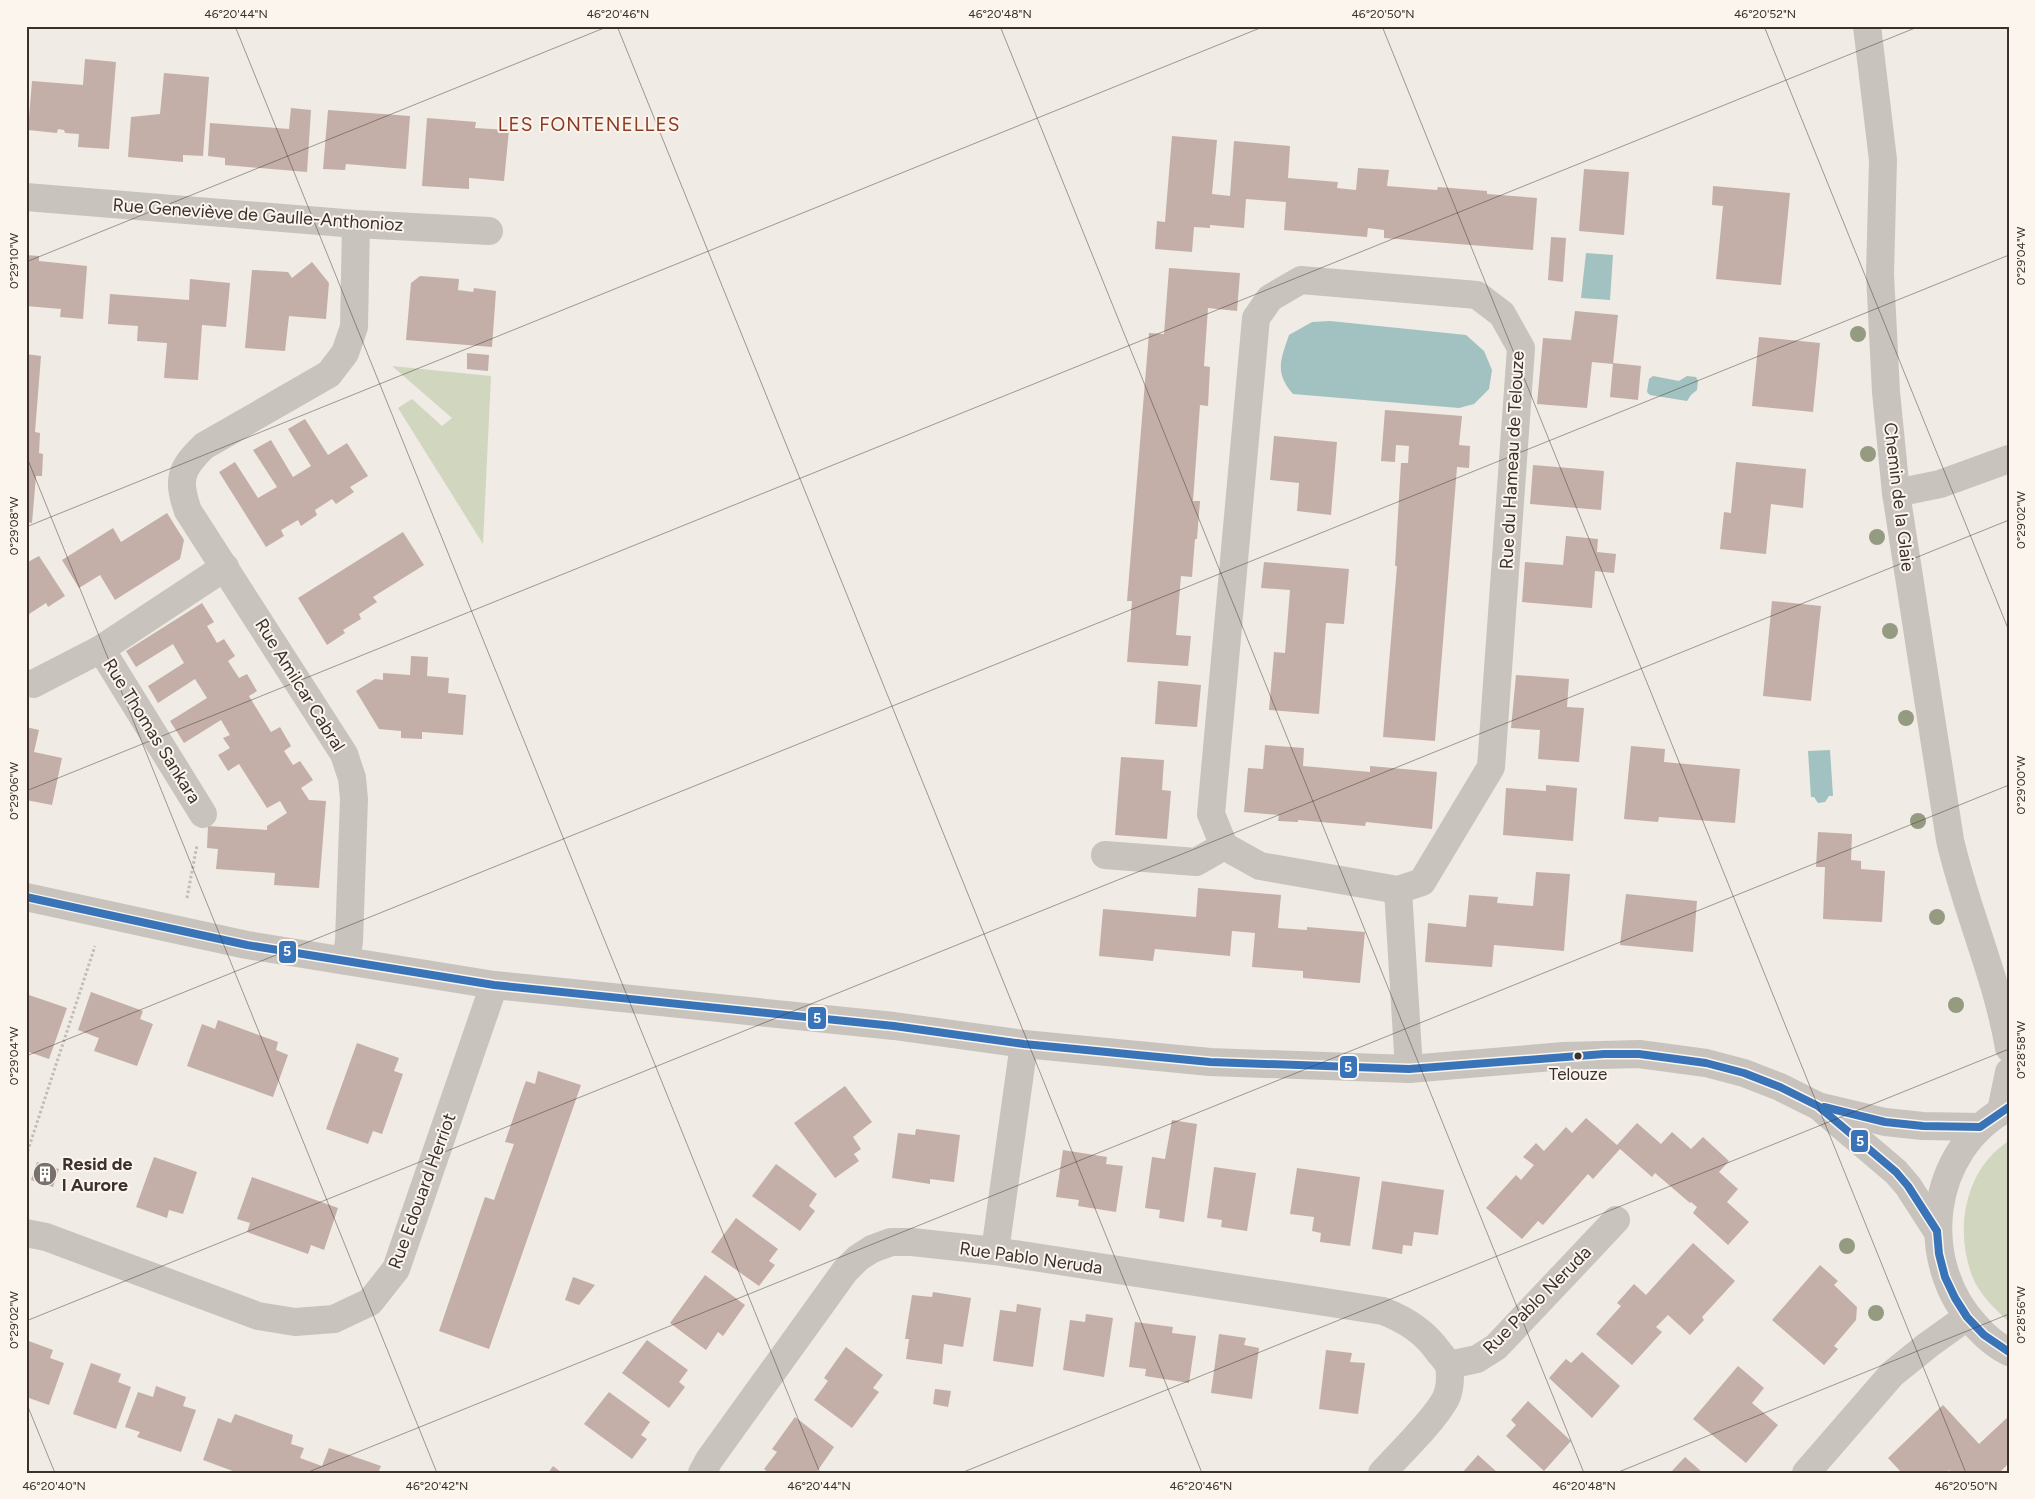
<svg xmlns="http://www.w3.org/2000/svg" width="2035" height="1499" font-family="Figtree,sans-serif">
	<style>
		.green { fill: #d1d6bf }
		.water { fill: #a1c2c1 }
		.building { fill: #c3afa7 }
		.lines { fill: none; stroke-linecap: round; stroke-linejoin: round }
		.path { stroke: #c2bbb6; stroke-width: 3; stroke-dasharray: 2.5 2.5; stroke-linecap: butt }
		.minor { stroke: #c9c3be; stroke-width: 28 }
		.bus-1-casing { stroke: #fbf5ee; stroke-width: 11 }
		.bus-1 { stroke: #3974b9; stroke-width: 8 }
		.tree { fill: #959b80 }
		.ticks { fill: none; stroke: #3b302b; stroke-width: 1; stroke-opacity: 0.45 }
		.bus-dot { fill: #3b302b; stroke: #fbf5ee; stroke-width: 2 }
		.labels { text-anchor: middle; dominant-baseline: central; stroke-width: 4; stroke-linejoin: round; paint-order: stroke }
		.bus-label { font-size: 17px; fill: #3b302b; stroke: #fbf5ee }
		.street-label { font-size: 18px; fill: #3b302b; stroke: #fbf5ee }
		.poi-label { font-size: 18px; font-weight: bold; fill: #3b302b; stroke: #fbf5ee; text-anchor: start }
		.neighbourhood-label { font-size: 19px; letter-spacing: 1px; fill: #8c3b22; stroke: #fbf5ee }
		.line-badge { stroke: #fbf5ee; stroke-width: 2 }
		.badge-label { font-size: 14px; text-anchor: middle; font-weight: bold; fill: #fff }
		.neatline { fill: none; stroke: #3b302b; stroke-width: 2 }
		.ticks-label { font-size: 12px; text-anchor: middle; fill: #3b302b }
	</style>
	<rect width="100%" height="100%" fill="#f0ebe5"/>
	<g class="green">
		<path d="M392,366l99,10 -8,168 -85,-136 14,-9 30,27 10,-8z"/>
		<path d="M2009,1141v181c-14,-13 -29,-27 -36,-44 -19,-46 -9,-109 36,-137z"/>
	</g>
	<g class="water">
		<path d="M1586,253l27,2 -3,45 -29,-2z"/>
		<path d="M1330,321l136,14 18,16 8,19 -3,19 -15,15 -15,4 -166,-14c-19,-22 -12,-35 -4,-59l23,-13z"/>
		<path d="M1653,376l26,5 8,-5 9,1 2,4 -1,9 -6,5 -4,6 -37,-6 -3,-3 2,-13z"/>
		<path d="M1830,750l3,46h-4l-4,6 -7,1 -4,-6h-3l-3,-46z"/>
	</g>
	<g class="building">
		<path d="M85,59l31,3 -7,87 -31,-2 1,-13 -14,-1 -1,-3 -6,-1 -1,4 -29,-3 4,-49 51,4z"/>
		<path d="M164,73l45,4 -6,79 -20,-1v7l-55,-5 3,-40 29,-3z"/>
		<path d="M291,108l20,2 -4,62 -82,-7v-7l-17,-2 2,-33 79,6z"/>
		<path d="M328,110l82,6 -4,53 -60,-5 -1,6 -22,-1z"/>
		<path d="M427,118l49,4 -1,6 34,2 -5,51 -35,-3v11l-47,-3z"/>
		<path d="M1172,136l45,4 -5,54 18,2 4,-55 56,5 -2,32 50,4 -1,6 19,2 2,-22 31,2 -2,16 50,4 1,-3 49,4v3l50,4 -4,52 -149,-12v-8l-16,-2 -1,9 -83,-7 2,-28 -40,-3 -2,29 -34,-3v3l-16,-1 -2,25 -37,-3 2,-28 8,1z"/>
		<path d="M1584,169l45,3 -5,63 -45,-4z"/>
		<path d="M1713,186l77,7 -9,92 -65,-6 7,-73 -11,-1z"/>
		<path d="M1551,237l15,1 -3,44 -15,-2z"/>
		<path d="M26,255l13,1v5l48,5 -4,53 -23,-2 1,-8 -35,-3z"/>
		<path d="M312,262l17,21 -3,36 -37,-3 -4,35 -40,-3 7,-78 36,2 4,6z"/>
		<path d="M1169,268l71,5 -3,38 -29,-3 -4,58 6,1 -2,39 -8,-1 -7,96h7l-3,38h-2l-3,38 -11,-1 -5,59 15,1 -3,30 -61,-4 5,-61h-5l22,-268 15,1z"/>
		<path d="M420,276l39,3 -1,11 15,2 1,-4 22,3 -4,56 -86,-7 5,-57z"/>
		<path d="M190,279l40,4 -4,44 -24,-2 -4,55 -34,-2 3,-35 -30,-2 1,-15 -30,-2 2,-30 79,6z"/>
		<path d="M1575,311l43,4 -5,49 -21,-2 -5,46 -50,-4 6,-66 28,2z"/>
		<path d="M1759,337l61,6 -7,69 -61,-6z"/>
		<path d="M467,353l22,2 -1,16 -21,-2z"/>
		<path d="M26,354l15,2 -6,76 5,1 -1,20 4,1 -1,22h-6l-4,47 -6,-1z"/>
		<path d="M1613,363l28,3 -3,34 -28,-3z"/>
		<path d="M1385,410l77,6 -3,29 11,1 -1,22 -12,-1 -22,274 -52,-4 14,-171h-2l6,-103h7l1,-17 -13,-1 -1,17 -14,-1z"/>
		<path d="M305,419l23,36 19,-12 21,33 -18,11 4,5 -18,12 -4,-5 -17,11 2,5 -16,11 -3,-6 -17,10 3,6 -18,11 -47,-75 16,-10 23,36 19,-11 -24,-37 18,-10 22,37 18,-11 -23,-37z"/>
		<path d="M1274,436l63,6 -6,73 -34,-4 2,-28 -29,-3z"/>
		<path d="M1736,462l70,7 -3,39 -32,-4 -5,50 -46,-5 4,-37 7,1z"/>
		<path d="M1533,465l71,6 -3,39 -71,-6z"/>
		<path d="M167,513l17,27 -4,19 -65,41 -15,-25 -21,13 -17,-28 51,-32 8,14z"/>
		<path d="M403,532l21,33 -51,32 4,5 -18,12 2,5 -18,11 2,3 -18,12 -29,-47z"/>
		<path d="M1566,536l32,3 -1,13 19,2 -2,19 -19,-2 -3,37 -70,-6 3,-40 38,3z"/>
		<path d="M39,556l26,40 -17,11 -2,-4 -20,13v-53z"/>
		<path d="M1264,562l85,7 -5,55 -18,-1 -7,91 -50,-4 5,-58 11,1 5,-63 -29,-2z"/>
		<path d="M1772,601l49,5 -10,95 -48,-5z"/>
		<path d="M202,603l12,19 -7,4 10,17 7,-4 11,17 -7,5 11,17 8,-4 10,17 -8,5 22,36 9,-5 11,19 -7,5 9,14 7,-4 13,19 -12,8 8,12 17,1 -7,87 -45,-3 1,-12 -59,-4 2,-20 -11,-1 1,-22 59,4v-4l20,-13 -7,-12 -13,7 -28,-44 -11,7 -10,-16 12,-7 -7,-10 7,-3 -9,-15 -37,23 -14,-22 37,-23 -12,-19 -37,24 -10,-17 36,-23 -11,-19 -37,23 -10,-16z"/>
		<path d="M411,656l17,1 -1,19 22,2 -1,15 18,2 -3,40 -41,-3v7l-21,-1v-7l-22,-2 -23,-38 19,-12 8,1v-7l27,2z"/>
		<path d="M1516,675l53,4 -2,28 17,1 -5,54 -41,-3 2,-29 -29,-2z"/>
		<path d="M1158,681l43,4 -4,42 -42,-3z"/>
		<path d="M26,727l13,3 -5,22 28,6 -10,47 -26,-5z"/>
		<path d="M1265,745l39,3 -1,18 67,6v-6l67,6 -5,57 -66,-7 -1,4 -67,-6v2l-20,-1 1,-6 -35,-3 4,-44 15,1z"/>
		<path d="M1631,746l34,3 -1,13 76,7 -5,54 -76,-6 -1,5 -34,-3z"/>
		<path d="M1121,757l43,3 -2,30 9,1 -4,48 -52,-4z"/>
		<path d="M1546,785l31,3 -4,53 -70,-6 3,-47 40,3z"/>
		<path d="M1818,832l34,2 -1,26 10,1v8l24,2 -3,51 -59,-3 2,-52h-9z"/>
		<path d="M1536,872l34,2 -6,77 -70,-6 -2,22 -67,-5 3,-39 38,4 3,-32 29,2 -1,6 36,3z"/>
		<path d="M1198,888l83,7 -3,33 29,2v-3l58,5 -5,51 -57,-5v-7l-51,-4 3,-34 -23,-2 -2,25 -75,-7 -2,12 -54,-5 4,-47 93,8z"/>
		<path d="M1626,894l71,7 -4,51 -73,-7z"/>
		<path d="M91,992l52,19 -3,8 13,5 -16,42 -43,-15 5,-13 -21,-8z"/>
		<path d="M26,994l41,14 -18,51 -23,-8z"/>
		<path d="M218,1020l60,22 -2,8 12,5 -15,42 -86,-31 15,-42 13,5z"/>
		<path d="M357,1043l42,15 -5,13 9,3 -21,60 -9,-3 -5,13 -42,-15z"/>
		<path d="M538,1071l43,14 -92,264 -50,-18 46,-134 9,3 20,-56 -9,-2 18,-53 3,-8 9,3z"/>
		<path d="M845,1086l27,36 -19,15 8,12 -7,5 5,7 -24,17 -41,-55z"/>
		<path d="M1586,1118l31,27 20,-22 24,21 11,-12 19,17 12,-12 26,24 -10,11 19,17 -11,13 22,20 -21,23 -35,-32 4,-6 -6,-5 -1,1 -35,-30 -3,4 -32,-28 -27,30 -5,-5 -45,51 -5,-4 -16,18 -36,-31 30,-33 5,5 13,-15 -11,-8 13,-14 8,8 22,-24 6,6z"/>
		<path d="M1172,1120l25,4 -13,98 -25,-4 1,-8 -15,-2 7,-51 13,2z"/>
		<path d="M916,1129l44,6 -6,47 -24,-3v5l-38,-6 6,-45 17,2z"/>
		<path d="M1063,1150l44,7 -1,7 17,2 -7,46 -38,-6 1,-6 -23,-3z"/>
		<path d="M154,1157l43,15 -14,42 -14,-4 -2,8 -31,-11z"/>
		<path d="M37,1162l22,7 -6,18 -22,-7z"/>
		<path d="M776,1164l41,30 -8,12 6,5 -15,20 -48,-35z"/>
		<path d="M1214,1167l42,6 -9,58 -26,-4 1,-7 -15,-2z"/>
		<path d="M1297,1168l63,9 -10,69 -30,-4 1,-9 -9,-2 2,-14 -24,-3z"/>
		<path d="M252,1177l86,31 -14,42 -13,-5 -3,9 -61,-22 3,-9 -13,-4z"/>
		<path d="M1382,1181l62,9 -6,45 -24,-3 -2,14 -9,-1 -1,9 -30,-5z"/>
		<path d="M736,1218l42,31 -9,12 6,4 -16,21 -48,-34z"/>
		<path d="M1693,1243l42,38 -33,36 2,3 -14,15 -22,-20 -12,12 6,5 -30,33 -36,-31 25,-28 -4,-3 17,-19 12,11z"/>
		<path d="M1820,1265l18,16 -4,4 23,22 -1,13 -22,26 4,3 -14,16 -52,-45z"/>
		<path d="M705,1275l40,30 -22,31 -5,-4 -12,18 -36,-27z"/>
		<path d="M573,1277l22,8 -16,20 -14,-5z"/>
		<path d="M933,1292l38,6 -8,49 -19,-3 -2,20 -36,-5 3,-20h-4l7,-44 20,2z"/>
		<path d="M1017,1304l24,4 -8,59 -40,-6 7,-51 16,2z"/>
		<path d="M1086,1314l27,4 -9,59 -41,-7 7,-50 15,2z"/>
		<path d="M1135,1322l38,5 -1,6 24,3 -7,47 -44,-7 1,-7 -17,-2z"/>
		<path d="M1219,1334l27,4 -2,7 15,3 -7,51 -41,-6z"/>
		<path d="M26,1340l27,10 -3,8 14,5 -15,42 -23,-8z"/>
		<path d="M647,1340l41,30 -9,12 6,5 -16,21 -47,-35z"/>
		<path d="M846,1347l37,28 -10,13 6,4 -27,36 -38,-28 14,-19 -4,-3z"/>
		<path d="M1326,1350l26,3 -2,9 15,1 -7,51 -39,-5z"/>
		<path d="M1582,1352l38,34 -28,32 -43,-40 17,-19 5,4z"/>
		<path d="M91,1363l30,11 -3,8 13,5 -15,42 -43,-15z"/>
		<path d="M1738,1366l26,22 -12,15 26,22 -32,38 -53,-44z"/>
		<path d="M156,1386l30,11 -3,9 13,4 -15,42 -44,-15 3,-5 -15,-5 13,-35 15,5z"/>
		<path d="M935,1389l16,2 -3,16 -15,-3z"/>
		<path d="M609,1392l41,30 -9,13 6,4 -15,20 -48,-35z"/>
		<path d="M1528,1401l43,40 -27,30 -38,-35 10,-11 -5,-5z"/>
		<path d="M1943,1405l36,39 30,-28v47l-10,10h-47l-3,-3 -3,3h-44l-14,-15z"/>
		<path d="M235,1414l58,21 -2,9 13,4 -4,10 22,8 7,-18 52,18 -3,7h-140l-35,-13 15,-42 13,5z"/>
		<path d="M795,1417l39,30 -18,26h-47l-5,-4 13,-17 -5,-3z"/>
		<path d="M1478,1455l20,18h-36z"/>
		<path d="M1685,1457l18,16h-33z"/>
		<path d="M553,1466l9,7h-14z"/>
	</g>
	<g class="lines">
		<g class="path">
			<path d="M187,898l10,-53"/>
			<path d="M26,1156l69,-210"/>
		</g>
		<g class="minor">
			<path d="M1867,26l16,134 -3,114 6,118 10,101 54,347c16,70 47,137 59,208"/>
			<path d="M26,197l330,27 133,7"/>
			<path d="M1301,280l176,15 25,19 19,34 -30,419 -69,115 -24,8 -138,-24 -36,-20 -13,-32 45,-496 14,-20z"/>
			<path d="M1896,493l44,-9 69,-25"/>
			<path d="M101,649l102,165"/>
			<path d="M26,683l7,1 68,-35 124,-82"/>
			<path d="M1105,855l91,7 28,-16"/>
			<path d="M1398,890l11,179"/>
			<path d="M26,897l221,48 247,40 400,41 130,18 186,18 199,7 155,-13 75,-2 67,9 38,10 36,14 38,19 67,16 38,4 57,1"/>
			<path d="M346,961l3,-20 5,-142 -2,-21 -8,-24 -156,-243c-11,-31 -8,-42 16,-65l125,-72 16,-21 9,-26 2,-103"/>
			<path d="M2009,1107c-81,42 -93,155 -33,219 9,10 20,20 33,26"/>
			<path d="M1823,1110l73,62 12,14 29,45"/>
			<path d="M2001,1111l8,-39"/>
			<path d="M26,1233l20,4 212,79 37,6 39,-3 36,-17 26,-33 98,-284"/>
			<path d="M995,1251l29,-207"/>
			<path d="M1449,1365l28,-6 19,-12 120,-127"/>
			<path d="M702,1473l7,-13 136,-189 13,-13 14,-9 19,-7h21l83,9 388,60c21,8 41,20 55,40 3,4 9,10 11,15 2,11 1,25 -4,34 -13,23 -45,53 -63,73"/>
			<path d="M1806,1473l86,-99 36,-29 39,-28"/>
		</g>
		<g class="bus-1-casing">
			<g id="bus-1">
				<path d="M26,897l221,48 247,40 400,41 130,18 186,18 199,7 195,-15h35l67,9 38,10 36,14 38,19 78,66 12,14 29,45 2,23 6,23 10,21 12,19 17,18 25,17"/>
				<path d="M1824,1107l61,15 38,4 57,1 29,-20"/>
			</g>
		</g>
		<use href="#bus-1" class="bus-1"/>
	</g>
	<g class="tree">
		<circle cx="1858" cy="334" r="8"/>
		<circle cx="1868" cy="454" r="8"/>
		<circle cx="1877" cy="537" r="8"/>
		<circle cx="1890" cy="631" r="8"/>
		<circle cx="1906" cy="718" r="8"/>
		<circle cx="1918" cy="821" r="8"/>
		<circle cx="1937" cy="917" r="8"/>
		<circle cx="1956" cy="1005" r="8"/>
		<circle cx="1847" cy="1246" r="8"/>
		<circle cx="1876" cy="1313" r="8"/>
	</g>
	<path class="ticks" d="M235,26l585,1447M617,26l585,1447M1000,26l584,1447M1382,26l584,1447M1764,26l245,605M26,262l583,-236M26,455l411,1018M26,527l1239,-501M26,791l1894,-765M26,1056l1983,-801M26,1321l1983,-801M26,1402l29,71M306,1473l1703,-688M961,1473l1048,-424M1616,1473l393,-159"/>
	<defs>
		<g id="building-disc" transform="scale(1.25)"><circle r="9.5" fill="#7a716c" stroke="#fbf5ee"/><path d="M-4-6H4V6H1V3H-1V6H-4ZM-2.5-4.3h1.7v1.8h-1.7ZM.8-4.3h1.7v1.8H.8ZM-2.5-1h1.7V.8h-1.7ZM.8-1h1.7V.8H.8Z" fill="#fff"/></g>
	</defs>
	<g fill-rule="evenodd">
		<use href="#building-disc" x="45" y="1174"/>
	</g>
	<circle class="bus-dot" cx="1578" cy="1056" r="4.5"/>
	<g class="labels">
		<g class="bus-label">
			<text x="1578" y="1074">Telouze</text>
		</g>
		<g class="street-label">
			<text transform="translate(258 215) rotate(4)">Rue Geneviève de Gaulle-Anthonioz</text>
			<text transform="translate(1512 460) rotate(-87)">Rue du Hameau de Telouze</text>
			<text transform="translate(1899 497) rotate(83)">Chemin de la Glaie</text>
			<text transform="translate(300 685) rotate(58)">Rue Amilcar Cabral</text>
			<text transform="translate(152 731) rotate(58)">Rue Thomas Sankara</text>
			<text transform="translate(422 1191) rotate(-70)">Rue Edouard Herriot</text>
			<text transform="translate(1031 1258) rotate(8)">Rue Pablo Neruda</text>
			<text transform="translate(1537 1300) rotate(-45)">Rue Pablo Neruda</text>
		</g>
		<g class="poi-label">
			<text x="62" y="1164">Resid de<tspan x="62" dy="21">l Aurore</tspan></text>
		</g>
		<g class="neighbourhood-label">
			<text x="589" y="124">LES FONTENELLES</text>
		</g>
	</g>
	<g class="line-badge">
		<rect x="278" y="940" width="19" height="24" rx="5" fill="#3974b9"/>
		<rect x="807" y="1006" width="20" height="24" rx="5" fill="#3974b9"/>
		<rect x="1339" y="1055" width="19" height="24" rx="5" fill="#3974b9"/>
		<rect x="1850" y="1129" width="19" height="24" rx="5" fill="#3974b9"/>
	</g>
	<g class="badge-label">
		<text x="287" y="956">5</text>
		<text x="817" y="1023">5</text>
		<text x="1348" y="1072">5</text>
		<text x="1860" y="1146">5</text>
	</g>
	<rect width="2035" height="1499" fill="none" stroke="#fbf5ee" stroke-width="55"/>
	<rect x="28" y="28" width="1980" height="1444" class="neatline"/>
	<g class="ticks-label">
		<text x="236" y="18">46°20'44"N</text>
		<text x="618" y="18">46°20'46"N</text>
		<text x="1000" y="18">46°20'48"N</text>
		<text x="1383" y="18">46°20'50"N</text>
		<text x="1765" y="18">46°20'52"N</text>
		<text transform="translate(2021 256) rotate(-90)" y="4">0°29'04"W</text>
		<text transform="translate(14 261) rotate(-90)" y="4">0°29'10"W</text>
		<text transform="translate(2021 520) rotate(-90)" y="4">0°29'02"W</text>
		<text transform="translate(14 526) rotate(-90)" y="4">0°29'08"W</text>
		<text transform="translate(2021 785) rotate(-90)" y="4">0°29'00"W</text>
		<text transform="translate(14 791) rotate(-90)" y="4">0°29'06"W</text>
		<text transform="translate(2021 1050) rotate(-90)" y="4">0°28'58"W</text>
		<text transform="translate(14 1056) rotate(-90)" y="4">0°29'04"W</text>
		<text transform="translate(2021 1315) rotate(-90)" y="4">0°28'56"W</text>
		<text transform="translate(14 1320) rotate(-90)" y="4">0°29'02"W</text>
		<text x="54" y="1490">46°20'40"N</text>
		<text x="437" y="1490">46°20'42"N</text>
		<text x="819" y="1490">46°20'44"N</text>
		<text x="1201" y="1490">46°20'46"N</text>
		<text x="1584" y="1490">46°20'48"N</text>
		<text x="1966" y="1490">46°20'50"N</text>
	</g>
</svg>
